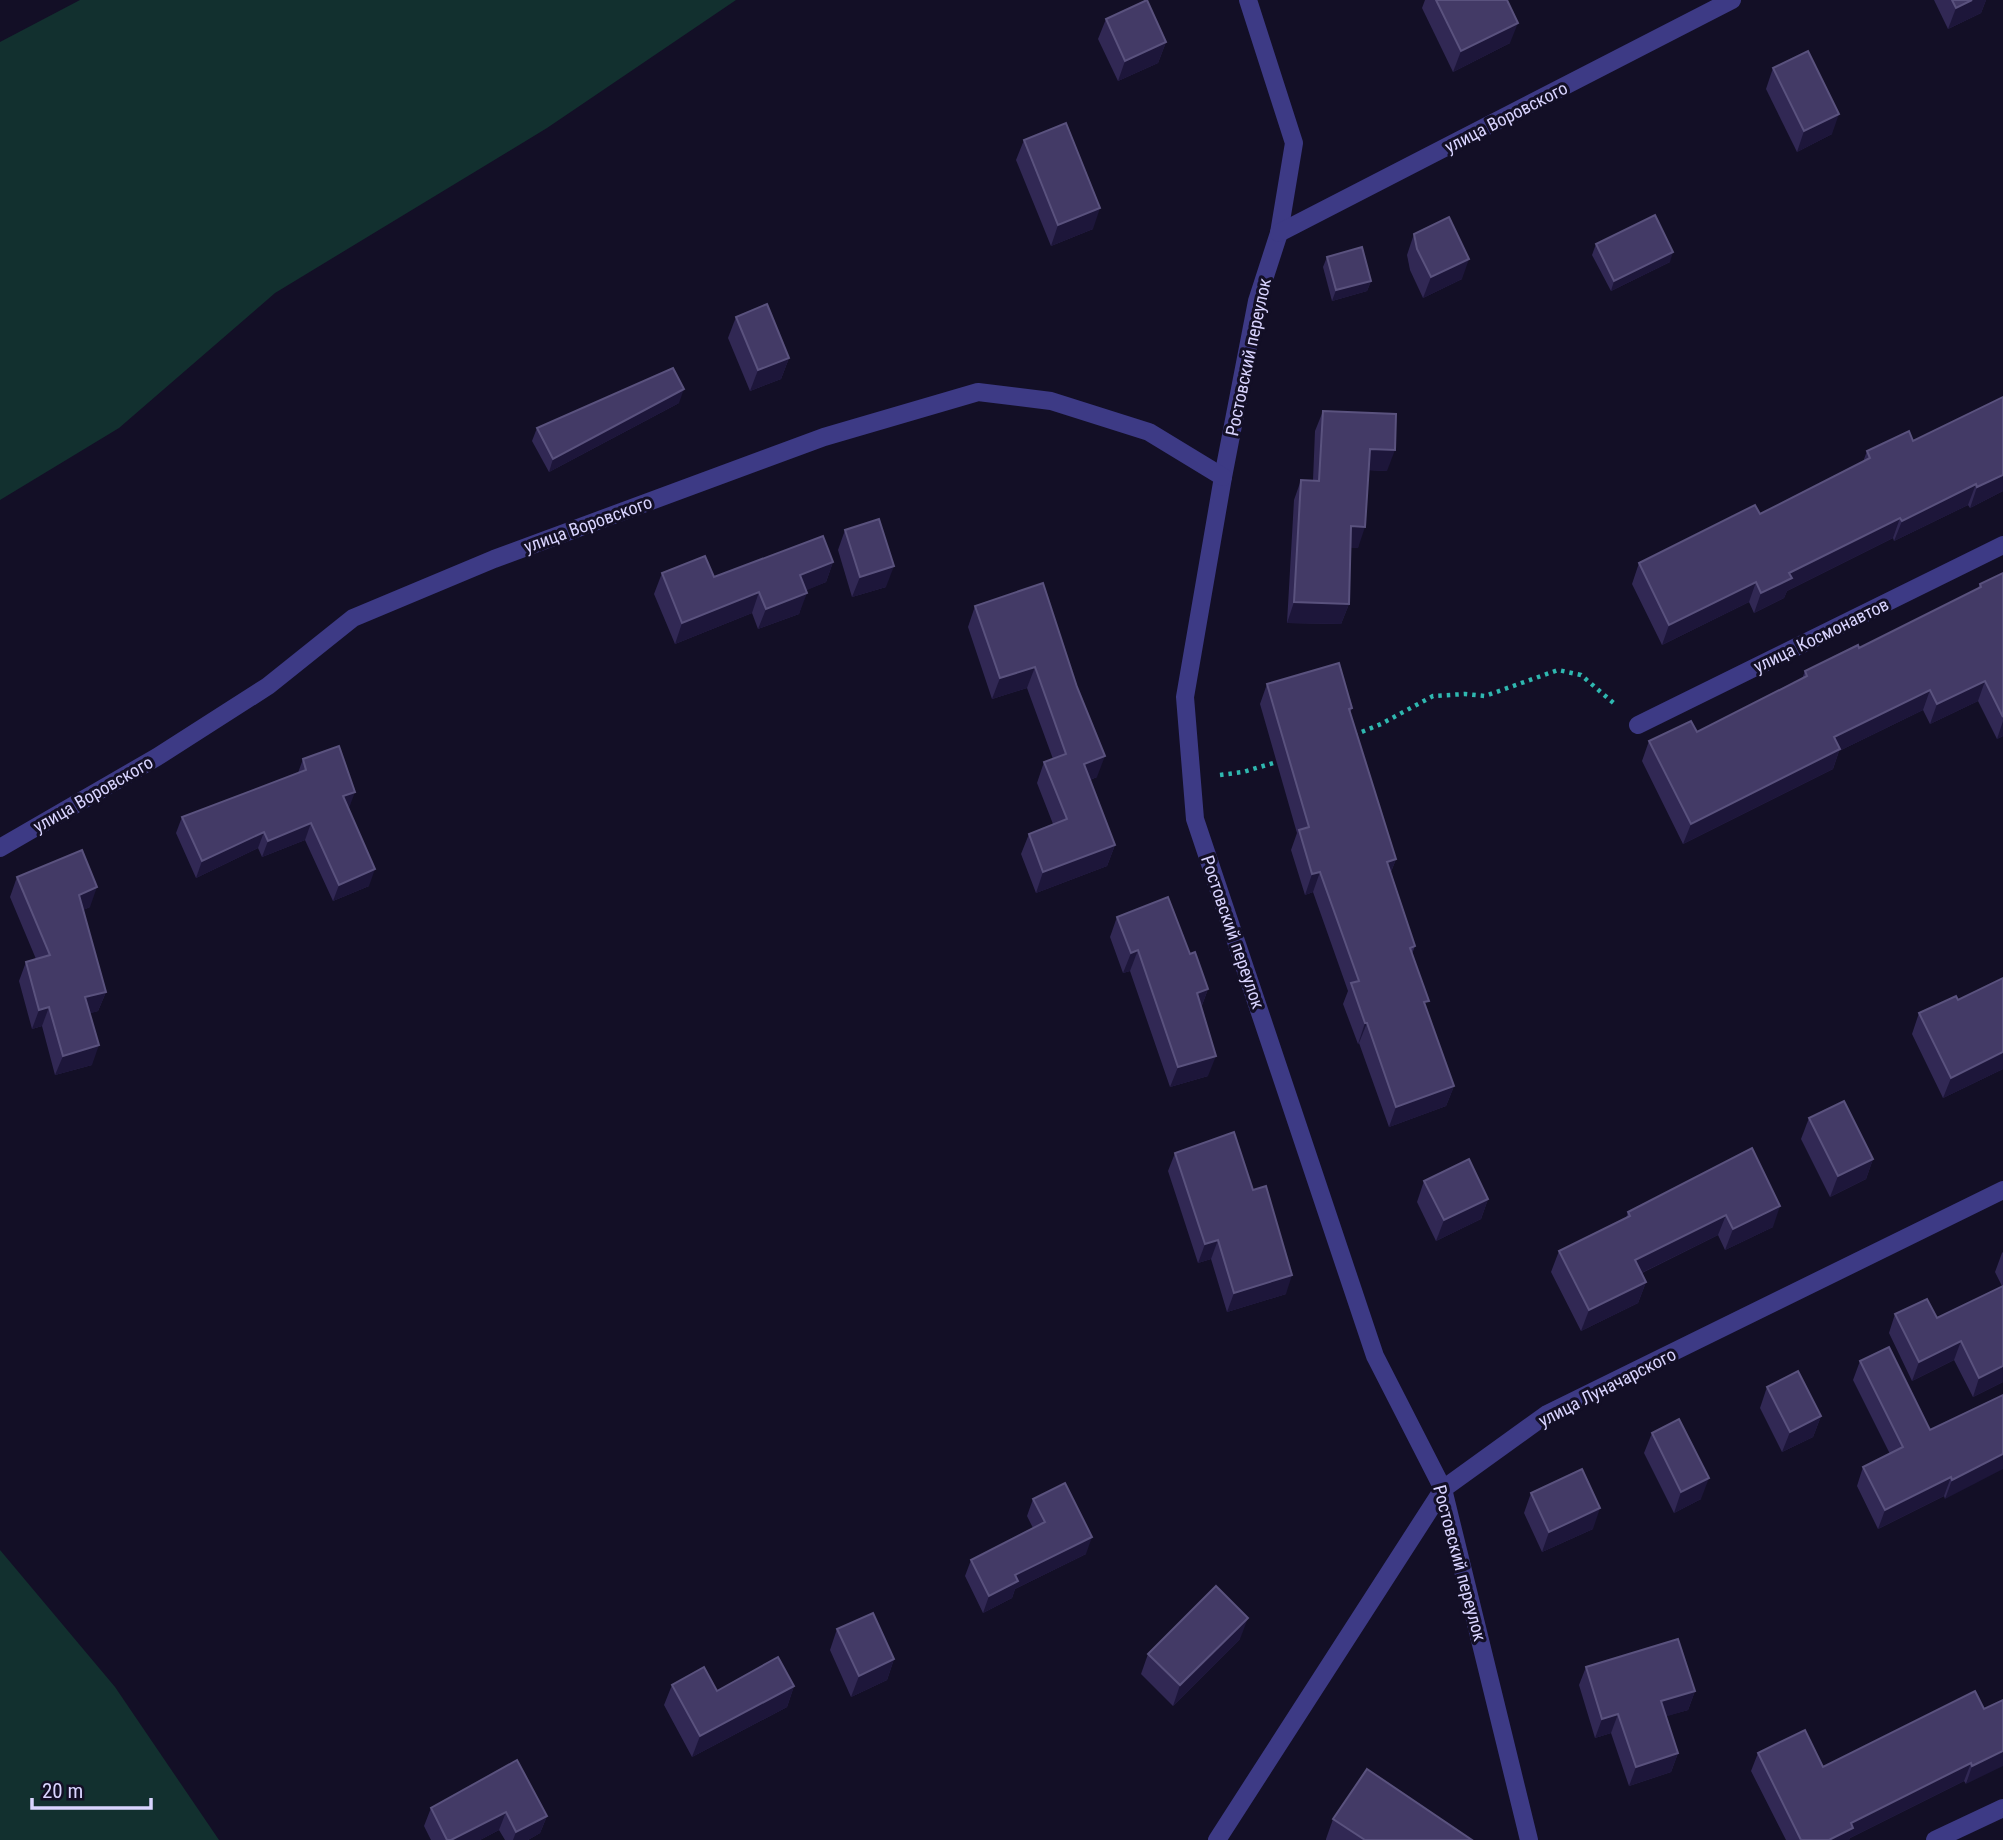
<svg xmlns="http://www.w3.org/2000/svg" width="2003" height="1840" font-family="'Roboto Condensed',sans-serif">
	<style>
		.green { fill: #12302f }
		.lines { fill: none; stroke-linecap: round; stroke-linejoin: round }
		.path { stroke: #2fb8b0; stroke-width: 4.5; stroke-dasharray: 3.5 5; stroke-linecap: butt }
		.minor { stroke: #3d3a85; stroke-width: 18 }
		.wall { fill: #312854 }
		.shaded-wall { fill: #1d163a }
		.building { fill: #433a66; stroke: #5a527e; stroke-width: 2 }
		.labels { text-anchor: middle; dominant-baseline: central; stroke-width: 6; stroke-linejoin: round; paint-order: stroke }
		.street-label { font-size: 18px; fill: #d9d4ff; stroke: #130f26 }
	</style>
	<rect width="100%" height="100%" fill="#130f26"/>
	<g class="green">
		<path d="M80,0h656l-189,128 -272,165 -156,135 -119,72v-458z"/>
		<path d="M0,1550l115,137 104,153h-219z"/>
	</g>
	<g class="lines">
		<g class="path">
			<path d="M1354,735l27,-11 52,-28 32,-2 20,2 73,-26 23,5 36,31"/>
			<path d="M1220,775l23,-3 37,-11"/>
		</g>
		<g class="minor">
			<path d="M1248,0l46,143 -15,90 -22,68 -34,176 -38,220 10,122 180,537 68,133 86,351"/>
			<path d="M1279,233l453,-233"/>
			<path d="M1638,725l365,-180"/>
			<path d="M0,848l157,-91 111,-71 85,-68 141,-59 330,-122 154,-45 73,9 98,31 74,45"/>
			<path d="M1217,1840l226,-351 104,-75 456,-224"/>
			<path d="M1935,1840l68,-32"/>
		</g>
	</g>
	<g class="wall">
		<path d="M1425,0h82l3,43 -57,29 -31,-64z"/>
		<path d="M1934,0h52l-5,13 -33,16z"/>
		<path d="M1106,19l60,23 -8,21 -40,18 -20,-42z"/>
		<path d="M1773,68l59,66 -35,18 -31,-63z"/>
		<path d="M1024,140l69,89 -42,17 -35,-86z"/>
		<path d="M1414,234l48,45 -39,19 -13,-28 -3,-15z"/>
		<path d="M1596,244l74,18 -59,29 -19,-36z"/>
		<path d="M1327,257l44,24 -4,10 -35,10 -9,-34z"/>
		<path d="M736,317l53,41 -8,21 -31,12 -22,-53z"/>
		<path d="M2003,397v94l-33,17 -2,-3 -74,36 -1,-3 -106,53 -3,7 -30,15 -5,-11 -87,43 -30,-61 7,-21 121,-49 103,-52 4,-11 46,-10z"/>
		<path d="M679,403l-130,69 -17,-31 5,-13z"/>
		<path d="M1323,411l64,60 -18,-1 -11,78 -8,-1 -1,57 -8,20 -54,-1 7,-123 7,-20h12l2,-49z"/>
		<path d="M845,530l41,57 -34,10 -14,-47z"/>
		<path d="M833,562l-7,20 -20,8 -7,24 -41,15 -6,-16 -77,31 -21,-50 8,-21 52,4z"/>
		<path d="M2003,573v163l-6,3 -19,-38 -48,23 -7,-14 -84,41 -6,18 -150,75 -41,-83 7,-20 48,-9 105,-53 3,-8 54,-23 119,-60 2,-4z"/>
		<path d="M1043,583l54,194 -7,3 25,65 -8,21 -71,27 -15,-39 8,-20 24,-10 -16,-41 7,-21 9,-3 -26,-71 -35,11 -24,-72 7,-21z"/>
		<path d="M1267,684l85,24 -2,5 46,146 -5,13 24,74 -3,8 14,54 28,78 -8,20 -57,21 -30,-84 -1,1 -15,-40 5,-13 -35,-99 -8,3 -14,-45 6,-17 -37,-129z"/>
		<path d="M303,759l46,49 20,78 -36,15 -28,-61 -43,17 -4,-9 -62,30 -20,-45 6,-16 116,-44z"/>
		<path d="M17,877l73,30 -7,3 23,82 -8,19 -8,2 2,52 -37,10 -13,-49 -10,3 -13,-48 7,-19 10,-3 -26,-62z"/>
		<path d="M1117,917l73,37 18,35 -7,19 7,68 -38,11 -40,-116 -7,2 -13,-36z"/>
		<path d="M2003,978v91l-60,29 -31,-64 7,-21 39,-13z"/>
		<path d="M1809,1118l64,41 -7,20 -36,18 -29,-58z"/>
		<path d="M1752,1148l21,79 -48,23 -7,-15 -76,38 4,9 -8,21 -57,28 -30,-59 8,-21 67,-33 2,-6z"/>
		<path d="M1175,1153l111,141 -59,18 -16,-53 -13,4 -30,-92z"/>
		<path d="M1424,1181l64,18 -7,20 -45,22 -19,-39z"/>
		<path d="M2003,1252v130l-30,15 -19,-37 -42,21 -23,-48 6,-19 42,4 65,-32 -7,-14 7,-19z"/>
		<path d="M1860,1361l70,69 73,-35 -58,104 -1,-3 -66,33 -21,-43 6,-19 27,-13 -37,-74z"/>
		<path d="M1767,1387l54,29 -8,21 -31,15 -22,-44z"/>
		<path d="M1652,1433l49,66 -27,14 -30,-60z"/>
		<path d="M1531,1493l62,36 -51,23 -18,-39z"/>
		<path d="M1033,1499l53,55 -71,35 -3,9 -29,15 -18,-37 6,-16 62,-32 -6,-12z"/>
		<path d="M837,1629l57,30 -7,21 -36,17 -21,-47z"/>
		<path d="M1240,1639l-67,67 -32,-32 7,-20z"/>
		<path d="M1586,1667l109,24 -7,19 -22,6 12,37 -7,19 -42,14 -18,-53 -16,5 -16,-53z"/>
		<path d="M672,1685l45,6 77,-5 -7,21 -95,50 -28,-52z"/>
		<path d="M2003,1700l-37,84 -2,-3 -114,57 -1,2h-63l-35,-69 7,-18 65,14 161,-58z"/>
		<path d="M431,1808l116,8 -7,17 -12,7h-23l-6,-10 -19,10h-49l-7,-14z"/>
		<path d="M1333,1819l139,21h-146v-1z"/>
	</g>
	<g class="shaded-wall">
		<path d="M1972,0h14l-5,13 -33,16 8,-21z"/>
		<path d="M1518,23l-8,20 -57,29 8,-21z"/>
		<path d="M1166,42l-8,21 -40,18 7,-20z"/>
		<path d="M1839,114l-7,20 -35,18 7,-21z"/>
		<path d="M1100,208l-7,21 -42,17 7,-21z"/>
		<path d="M1673,252l-3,10 -59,29 3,-10z"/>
		<path d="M1469,259l-7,20 -39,19 8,-21z"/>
		<path d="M1371,281l-4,10 -35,10 4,-11z"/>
		<path d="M789,358l-8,21 -31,12 8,-21z"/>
		<path d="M684,389l-5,14 -130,69 4,-13z"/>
		<path d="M1370,449l25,1 -8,21 -25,-1z"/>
		<path d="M2003,475v16l-33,17 7,-21z"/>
		<path d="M1976,484l-8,21 -74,36 8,-20z"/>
		<path d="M1900,518l-7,20 -106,53 -3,7 -30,15 7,-20 28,-20z"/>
		<path d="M1351,526l14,1 -7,21 -15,-1z"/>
		<path d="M833,562l-7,20 -33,14 7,-21z"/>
		<path d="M894,566l-8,21 -34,10 8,-20z"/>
		<path d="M1756,582l-7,20 -87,43 7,-20z"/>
		<path d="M759,592l-7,21 -77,31 7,-21z"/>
		<path d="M807,593l-8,21 -41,15 8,-20z"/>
		<path d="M1294,602l55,2 -8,20 -54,-1z"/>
		<path d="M1035,667l-8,21 -35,11 8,-21z"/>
		<path d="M1985,681l-7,20 -48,23 7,-20z"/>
		<path d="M1930,690l-7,20 -84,41 -6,18 -150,75 8,-20 143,-87z"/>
		<path d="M2003,721v15l-6,3z"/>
		<path d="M1105,756l-8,21 -21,8 8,-21z"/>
		<path d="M355,792l-6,16 -6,-12z"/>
		<path d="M311,823l-6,17 -43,17 6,-16z"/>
		<path d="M264,832l-6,16 -62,30 6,-17z"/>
		<path d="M1115,845l-8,21 -71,27 7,-21z"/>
		<path d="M1396,859l-8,20 -1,-17z"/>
		<path d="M375,869l-6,17 -36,15 6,-16z"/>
		<path d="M1320,872l-7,20 -8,3 7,-21z"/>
		<path d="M97,887l-7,20 -18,8 7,-20z"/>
		<path d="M1138,950l-8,21 -7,2 8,-20z"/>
		<path d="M1208,989l-8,21 -3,-17z"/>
		<path d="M106,992l-8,19 -20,6 7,-20z"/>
		<path d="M49,1007l-7,19 -10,3 7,-19z"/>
		<path d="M1365,1023h2l-8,20 -1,1z"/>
		<path d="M99,1045l-7,20 -37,10 8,-19z"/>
		<path d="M2003,1052v17l-60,29 8,-20z"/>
		<path d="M1216,1056l-8,20 -38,11 8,-20z"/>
		<path d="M1454,1086l-8,20 -57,21 7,-20z"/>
		<path d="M1873,1159l-7,20 -36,18 8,-21z"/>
		<path d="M1488,1199l-7,20 -45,22 8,-21z"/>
		<path d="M1780,1206l-7,21 -48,23 8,-21z"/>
		<path d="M1726,1215l-8,20 -91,45 8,-20z"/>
		<path d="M1218,1240l-7,19 -13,4 7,-19z"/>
		<path d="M1292,1275l-6,19 -59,18 7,-19z"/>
		<path d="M1646,1282l-8,21 -57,28 8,-21z"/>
		<path d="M1961,1341l-7,19 -42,21 7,-19z"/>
		<path d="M2003,1366v16l-30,15 6,-19z"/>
		<path d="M1821,1416l-8,21 -31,15 8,-20z"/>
		<path d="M2003,1454v15l-58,30 7,-19z"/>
		<path d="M1951,1477l-7,19 -66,33 7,-19z"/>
		<path d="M1709,1478l-8,21 -27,14 7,-21z"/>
		<path d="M1600,1508l-7,21 -51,23 7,-20z"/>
		<path d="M1092,1537l-6,17 -71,35 -3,9 -29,15 6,-17 26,-21z"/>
		<path d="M1248,1618l-8,21 -67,67 7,-21z"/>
		<path d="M894,1659l-7,21 -36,17 8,-21z"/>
		<path d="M794,1686l-7,21 -95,50 8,-21z"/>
		<path d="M1695,1691l-7,19 -34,10 7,-19z"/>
		<path d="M1618,1714l-7,19 -16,5 7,-19z"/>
		<path d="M2003,1751v15l-37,18 6,-18z"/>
		<path d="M1678,1753l-7,19 -42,14 7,-19z"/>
		<path d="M1971,1763l-7,18 -114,57 -1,2h-20l22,-17z"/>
		<path d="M506,1812l-7,18 -19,10h-29z"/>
		<path d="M547,1816l-7,17 -12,7h-15l3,-8z"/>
	</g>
	<g class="building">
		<path d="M1147,0l19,42 -41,19 -19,-42z"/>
		<path d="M1436,0h71l11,23 -57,28z"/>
		<path d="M1952,0h20l-16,8z"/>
		<path d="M1808,51l31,63 -35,17 -31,-63z"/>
		<path d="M1066,123l34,85 -42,17 -34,-85z"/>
		<path d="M1655,215l18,37 -59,29 -18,-37z"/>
		<path d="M1449,217l20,42 -38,18 -14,-28 -3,-15z"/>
		<path d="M1362,247l9,34 -35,9 -9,-33z"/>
		<path d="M767,304l22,54 -31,12 -22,-53z"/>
		<path d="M673,368l11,21 -131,70 -16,-31z"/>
		<path d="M2003,397v78l-26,12 -1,-3 -74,37 -2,-3 -111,55 3,5 -31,15 -5,-11 -87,43 -30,-62 116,-58 5,9 110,-56 -3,-7 42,-20 4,10z"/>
		<path d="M1323,411l73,3 -1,36 -25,-1 -5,78 -14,-1 -2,78 -55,-2 7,-122 18,1z"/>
		<path d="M879,519l15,47 -34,11 -15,-47z"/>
		<path d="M823,536l10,26 -33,13 7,18 -41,16 -7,-17 -77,31 -20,-50 43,-17 9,21z"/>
		<path d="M2003,573v144l-18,-36 -48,23 -7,-14 -96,47 6,12 -149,75 -42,-83 42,-20 6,11 110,-56 -2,-5 53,-26 1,3 122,-61 -1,-3z"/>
		<path d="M1043,583l34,104 28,69 -21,8 31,81 -72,27 -14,-38 38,-15 -23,-57 22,-8 -31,-87 -35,11 -25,-72z"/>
		<path d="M1339,663l13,45 -3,1 47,150 -9,3 28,84 -5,2 19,53 -5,1 30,84 -58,21 -29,-84h-2l-14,-40 8,-2 -39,-109 -8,2 -13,-44 10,-3 -42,-143z"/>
		<path d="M339,746l16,46 -12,4 32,73 -36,16 -28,-62 -43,18 -4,-9 -62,29 -20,-44 124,-47 -3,-11z"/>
		<path d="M82,850l15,37 -18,8 27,97 -21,5 14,48 -36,11 -14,-49 -10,3 -13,-48 24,-7 -33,-78z"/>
		<path d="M1168,897l22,57 5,-2 13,37 -11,4 19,63 -38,11 -40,-117 -7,3 -14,-36z"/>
		<path d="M2003,978v74l-52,26 -32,-65 37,-17 2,4z"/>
		<path d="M1844,1101l29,58 -35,17 -29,-58z"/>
		<path d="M1234,1132l19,58 13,-4 26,89 -58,18 -16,-53 -13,4 -30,-91z"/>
		<path d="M1752,1148l28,58 -47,23 -7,-14 -91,45 11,22 -57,28 -30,-59 71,-35 -2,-4z"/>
		<path d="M1469,1159l19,40 -44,21 -20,-39z"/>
		<path d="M2003,1286v80l-24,12 -18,-37 -42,21 -24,-48 32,-15 10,19z"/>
		<path d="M1889,1347l41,83 73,-35v59l-51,26 -1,-3 -66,33 -22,-43 40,-20 -43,-86z"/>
		<path d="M1798,1371l23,45 -31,16 -23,-45z"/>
		<path d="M1679,1419l30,59 -28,14 -29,-59z"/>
		<path d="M1582,1469l18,39 -51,24 -18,-39z"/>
		<path d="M1065,1483l27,54 -77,38 3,6 -29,15 -18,-36 74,-38 -12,-23z"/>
		<path d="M1216,1586l32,32 -68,67 -32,-31z"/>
		<path d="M873,1613l21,46 -35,17 -22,-47z"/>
		<path d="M1678,1639l17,52 -34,10 17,52 -42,14 -18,-53 -16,5 -16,-52z"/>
		<path d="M778,1657l16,29 -94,50 -28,-51 32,-18 13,24z"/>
		<path d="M1975,1691l9,18 19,-9v51l-31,15 -1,-3 -120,60 2,5 -24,12h-28l-43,-87 47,-23 18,37z"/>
		<path d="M517,1760l30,56 -31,16 -10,-20 -55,28h-4l-16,-32z"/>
		<path d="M1367,1769l105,71h-107l-32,-21z"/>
	</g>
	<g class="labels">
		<g class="street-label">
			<text transform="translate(1506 117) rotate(-27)">улица Воровского</text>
			<text transform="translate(1248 357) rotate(-78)">Ростовский переулок</text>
			<text transform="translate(588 524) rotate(-20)">улица Воровского</text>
			<text transform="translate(1821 635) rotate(-26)">улица Космонавтов</text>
			<text transform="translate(93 794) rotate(-30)">улица Воровского</text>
			<text transform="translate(1233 932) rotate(71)">Ростовский переулок</text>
			<text transform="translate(1607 1387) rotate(-27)">улица Луначарского</text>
			<text transform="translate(1460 1563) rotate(75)">Ростовский переулок</text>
		</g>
	</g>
	<path d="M32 1798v10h119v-10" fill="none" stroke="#d9d4ff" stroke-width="3.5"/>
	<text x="42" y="1798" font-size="21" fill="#d9d4ff" stroke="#130f26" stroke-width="5" paint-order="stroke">20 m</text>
</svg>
